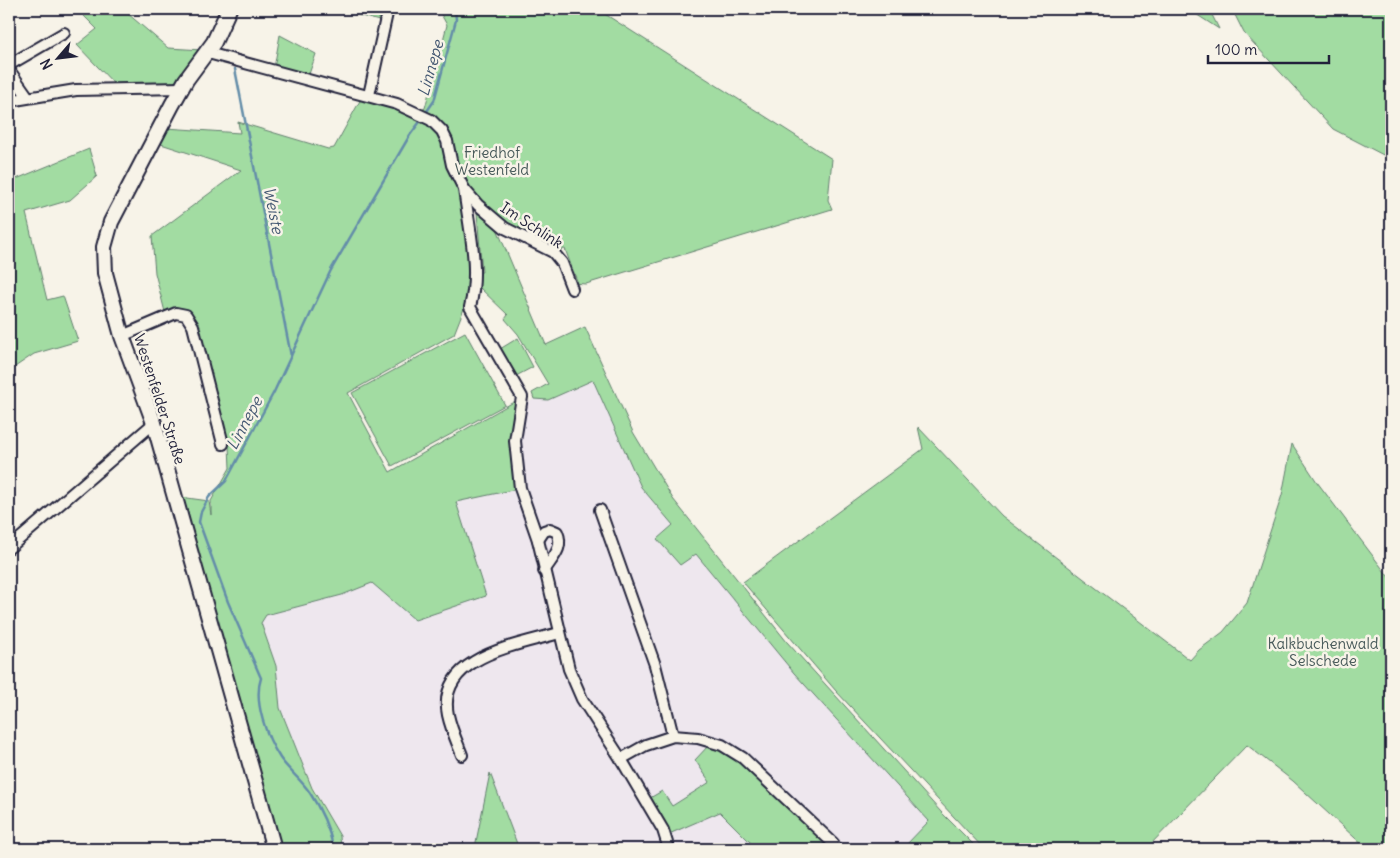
<svg xmlns="http://www.w3.org/2000/svg" width="1400" height="858" font-family="Delius,sans-serif">
	<style>
		.built { fill: #eee7ee }
		.green { fill: #a2dca2; stroke: #627f6e }
		.lines { fill: none; stroke-linecap: round; stroke-linejoin: round }
		.stream { stroke: #648da9; stroke-width: 2.5 }
		.minor-casing { stroke: #22223b; stroke-width: 14 }
		.secondary-casing { stroke: #22223b; stroke-width: 18 }
		.minor { stroke: #f7f3e8; stroke-width: 10 }
		.secondary { stroke: #f7f3e8; stroke-width: 14 }
		.labels { text-anchor: middle; dominant-baseline: central; stroke-width: 5; stroke-linejoin: round; paint-order: stroke }
		.park-label { font-size: 15px; fill: #485a5a; stroke: #f7f3e8 }
		.street-label { font-size: 15px; fill: #22223b; stroke: #f7f3e8 }
		.water-label { font-size: 16px; font-style: italic; fill: #435772; stroke: #f7f3e8 }
	</style>
	<rect width="100%" height="100%" fill="#f7f3e8"/>
	<filter id="ink" filterUnits="userSpaceOnUse"><feTurbulence type="fractalNoise" baseFrequency=".02" numOctaves="2"/><feDisplacementMap in="SourceGraphic" scale="10" xChannelSelector="R" yChannelSelector="G"/><feConvolveMatrix kernelMatrix="1 2 1 2 8 2 1 2 1" color-interpolation-filters="sRGB"/></filter>
	<g filter="url(#ink)">
		<path class="built" d="M593,380l48,107 32,38 -16,14 39,14 98,120 136,149 -25,24 3,3h-567l-1,-13 -29,-52 -31,-76 -4,-42 -15,-43 5,-8 76,-20 30,-13 43,38 71,-24 -31,-94 62,-13 1,-46 9,-41 7,-3 14,1z"/>
		<g class="green">
			<path d="M77,9h53l-3,4 41,35 35,2 -29,34 -57,3 -40,-42 20,-16z"/>
			<path d="M352,9h29l-2,12 -28,-8z"/>
			<path d="M438,9h159l235,150 -4,41 4,9 -246,75 -14,-1 5,-2 -12,-32 -6,1 -44,-18 -33,-25 -22,-29 -10,-33 -30,-34 5,-3 22,-83z"/>
			<path d="M1188,9h21l10,20z"/>
			<path d="M1232,9h159v150l-58,-30 -89,-96z"/>
			<path d="M280,35l36,19 -8,23 -34,-9z"/>
			<path d="M362,97l55,17 21,17 22,55 12,102 -18,46 -106,59 42,79 129,-73 -2,90 -61,13 30,94 -71,24 -43,-37 -30,12 -76,20 -5,8 15,43 4,42 32,80 28,48 1,13h-62l-55,-203 -44,-149 29,4 2,14v-14l19,-33 -1,-22 -34,-126c-10,-12 -16,-12 -30,-8l-10,-39 -3,-37 89,-66 -83,-27 8,-15 74,5 -2,-11 90,27 6,-1z"/>
			<path d="M89,149l8,27 -27,24 -44,13 21,87 16,-4 15,45 -44,13 -25,17v-189z"/>
			<path d="M477,213l18,11 51,121 39,-18 48,105 40,67 114,143 154,170 37,37h-70l-3,-3 24,-25 -135,-148 -98,-119 -16,11 -23,-26 16,-14 -32,-38 -48,-107 -45,20 -14,-1 -2,-6 16,-9 -30,-50 -13,-15 3,-4 -30,-29 -2,-14h6z"/>
			<path d="M465,332l40,73 -113,61 -40,-73z"/>
			<path d="M518,338l15,29 -17,9 -16,-27z"/>
			<path d="M918,427l84,89 188,144 9,-10 24,-18 24,-29 35,-108 10,-51 25,38 74,98v269h-24l-74,-68 -46,-36 -101,104h-162l-148,-158 -93,-109 180,-133z"/>
			<path d="M709,745l14,4 102,93 2,7h-70l-37,-37 -51,22 -19,-36 12,-7 10,15 38,-24 -15,-22z"/>
			<path d="M490,773l29,76h-43v-7z"/>
		</g>
		<g class="lines">
			<g class="stream">
				<path d="M235,69l56,287"/>
				<path d="M425,114l9,-13 22,-81 -1,-11"/>
				<path d="M334,849c-5,-21 -12,-38 -24,-56 -8,-13 -21,-22 -30,-35 -13,-20 -27,-56 -19,-80l-33,-76 -29,-80 2,-10 8,-15 17,-16 48,-89 57,-122 79,-135 12,-16"/>
			</g>
			<g class="minor-casing">
				<g id="minor">
					<path d="M208,53l189,51 34,16 11,11 5,10 5,24 12,24 14,16 27,23 48,24 9,11 10,26"/>
					<path d="M9,65l55,-32"/>
					<path d="M9,70l19,27"/>
					<path d="M369,95l19,-86"/>
					<path d="M9,101l67,-11 106,-2"/>
					<path d="M464,189c5,39 16,80 6,118l52,90 -7,44 5,47 18,52 31,129 13,30 39,60 42,71 6,19"/>
					<path d="M122,336l54,-23 10,2 7,11 30,118"/>
					<path d="M600,510l55,155 18,71"/>
					<path d="M538,540l6,-9 6,-2 7,3c7,16 -4,25 -13,39"/>
					<path d="M9,548l145,-125"/>
					<path d="M462,755c-5,-13 -11,-26 -14,-40 -12,-59 71,-70 111,-82"/>
					<path d="M621,759l25,-14 27,-9 25,2 24,7 21,13 90,85 3,6"/>
				</g>
			</g>
			<g class="secondary-casing">
				<path id="secondary" d="M229,9l-15,33 -28,38 -14,25 -61,117 -7,25 1,26 17,63 32,87 120,426"/>
			</g>
			<use href="#minor" class="minor"/>
			<use href="#secondary" class="secondary"/>
		</g>
	</g>
	<g class="labels">
		<g class="park-label">
			<text x="492" y="152">Friedhof<tspan x="492" dy="17">Westenfeld</tspan></text>
			<text x="1323" y="643">Kalkbuchenwald<tspan x="1323" dy="17">Selschede</tspan></text>
		</g>
		<g class="street-label">
			<text transform="translate(532 225) rotate(33)">Im Schlink</text>
			<text transform="translate(160 399) rotate(72)">Westenfelder Straße</text>
		</g>
		<g class="water-label">
			<text transform="translate(430 68) rotate(-74)">Linnepe</text>
			<text transform="translate(274 210) rotate(79)">Weiste</text>
			<text transform="translate(244 423) rotate(-62)">Linnepe</text>
		</g>
	</g>
	<rect width="1400" height="858" fill="none" stroke="#f7f3e8" stroke-width="30"/>
	<rect x="15" y="15" width="1370" height="828" fill="none" stroke="#22223b" stroke-width="2" filter="url(#ink)"/>
	<g transform="translate(58 58) rotate(242)" stroke="#f7f3e8" stroke-width="4" paint-order="stroke">
	<path d="M0-4L9 19L0 12L-9 19Z" fill="#22223b"/>
	<text y="-8" font-size="14" font-weight="bold" text-anchor="middle" fill="#22223b">N</text>
	</g>
	<path d="M1208 55v8h121v-8" fill="none" stroke="#22223b" stroke-width="2.5"/>
	<text x="1215" y="55" font-size="15" fill="#22223b" stroke="#f7f3e8" stroke-width="4" paint-order="stroke">100 m</text>
</svg>
